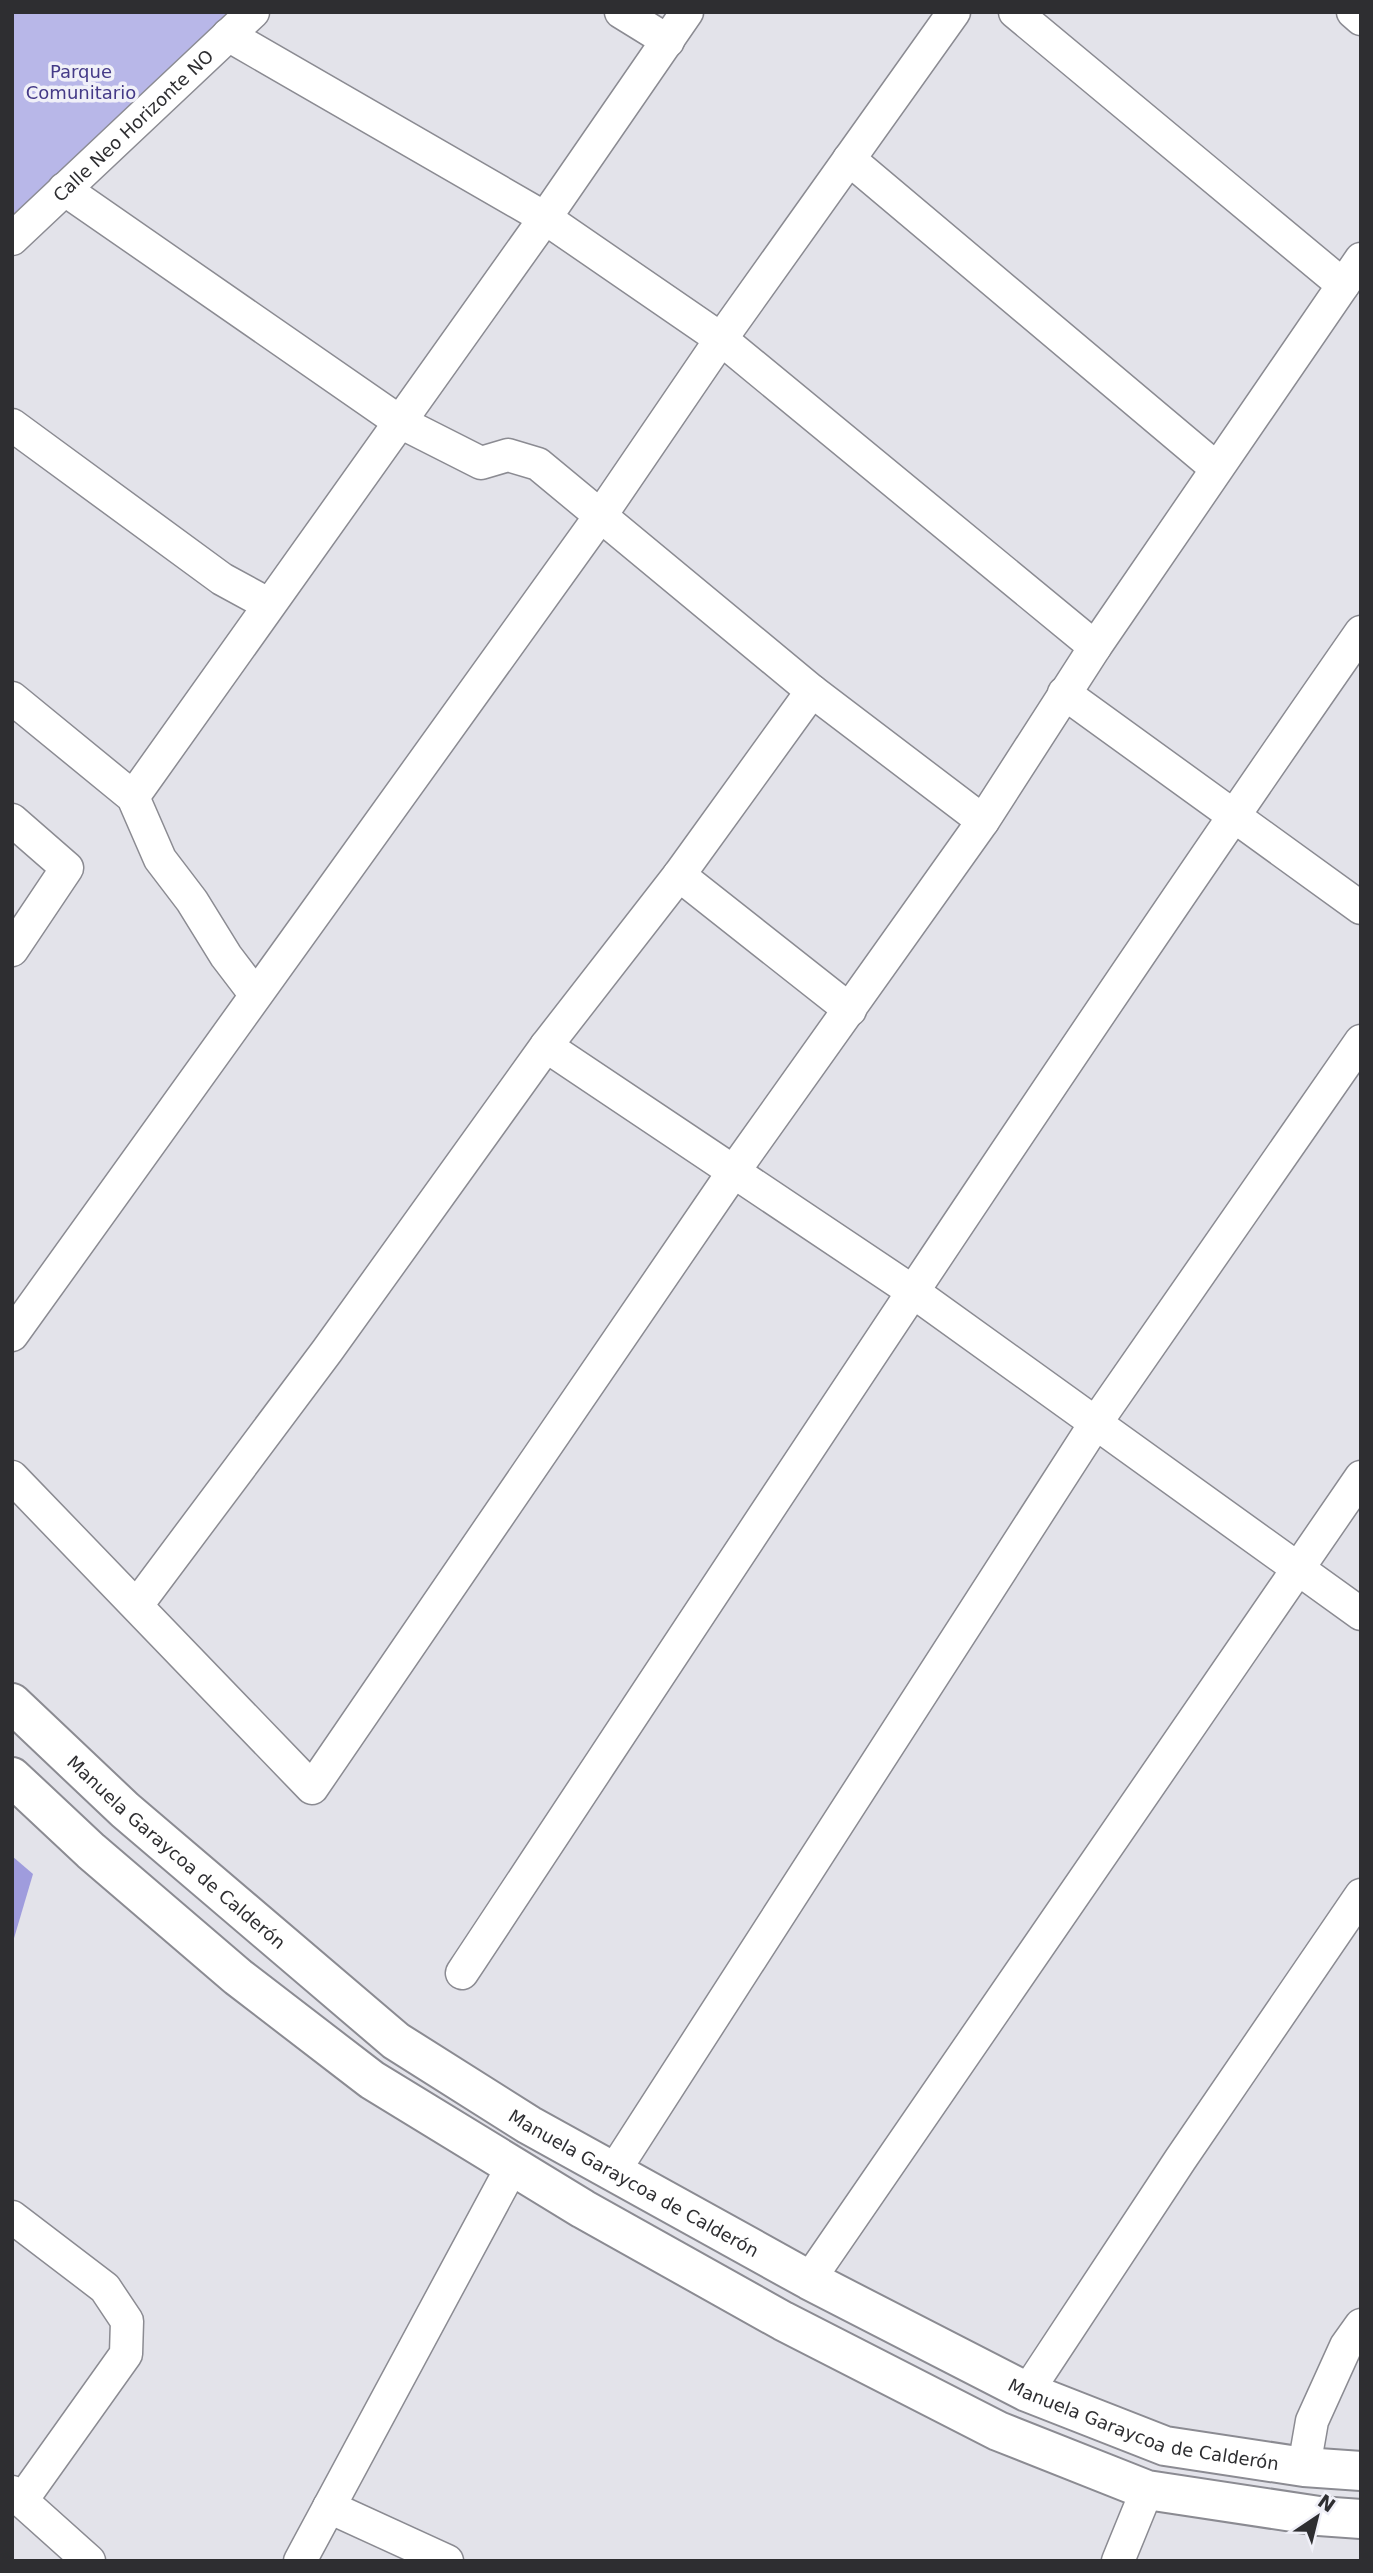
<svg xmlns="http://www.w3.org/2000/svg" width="1373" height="2573" font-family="'DejaVu Sans',sans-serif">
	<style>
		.green { fill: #b8b7e8 }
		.water { fill: #9f9cdd }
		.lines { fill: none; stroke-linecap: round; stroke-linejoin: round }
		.minor-casing { stroke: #8b8b92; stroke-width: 35 }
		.tertiary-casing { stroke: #8b8b92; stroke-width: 42 }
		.minor { stroke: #fff; stroke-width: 32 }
		.tertiary { stroke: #fff; stroke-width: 38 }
		.labels { text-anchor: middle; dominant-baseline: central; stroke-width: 7; stroke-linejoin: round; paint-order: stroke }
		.park-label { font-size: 18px; fill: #443a87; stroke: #f0f0f8 }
		.street-label { font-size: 18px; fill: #2e2e31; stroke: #f0f0f8 }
	</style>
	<rect width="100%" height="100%" fill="#e3e3ea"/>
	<path class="green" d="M12,12h241l-241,227z"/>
	<path class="water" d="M12,1856l21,18 -21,71z"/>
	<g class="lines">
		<g class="minor-casing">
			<g id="minor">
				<path d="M621,12l47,29"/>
				<path d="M1015,12l328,273"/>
				<path d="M1353,12l8,7"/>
				<path d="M228,35l317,183 176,121 374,308"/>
				<path d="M849,159l367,309"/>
				<path d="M64,189l336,233 81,41 27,-8 30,9 274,227 171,130"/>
				<path id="s1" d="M12,239l241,-227"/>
				<path d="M12,425l210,154 46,25"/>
				<path d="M1064,693l297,215"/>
				<path d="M12,698l121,99 27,62 32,42 34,55 29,38"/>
				<path d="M133,797l412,-579 142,-206"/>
				<path d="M12,820l55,48 -55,82"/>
				<path d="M679,875l171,135"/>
				<path d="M546,1046l366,245 449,323"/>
				<path d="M12,1335l589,-820 120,-176 233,-327"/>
				<path d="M12,1477l300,311 422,-617 249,-350 112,-174 266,-388"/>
				<path d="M137,1605l190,-254 219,-305 133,-171 133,-184"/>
				<path d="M462,1973c297,-449 591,-899 899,-1341"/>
				<path d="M614,2171l481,-747 266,-383"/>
				<path d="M12,2217l93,71 22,33 -1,33 -104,146"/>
				<path d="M809,2280l552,-803"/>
				<path d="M1027,2392l153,-232 181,-265"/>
				<path d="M1304,2467l8,-46 34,-75 15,-21"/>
				<path d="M12,2492l77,69"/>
				<path d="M329,2507l118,54"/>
				<path d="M300,2561l212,-394"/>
				<path d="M1118,2561l29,-71"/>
			</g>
		</g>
		<g class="tertiary-casing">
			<g id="tertiary">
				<path id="s2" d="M12,1703l113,107 271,231 133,84 280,155 218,112 138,54 139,21 57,4"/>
				<path d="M12,1777l79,74 147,126 134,103 211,129 200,112 215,110 149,59 172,26 42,3"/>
			</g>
		</g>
		<use href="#minor" class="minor"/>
		<use href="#tertiary" class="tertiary"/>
	</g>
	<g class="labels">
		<g class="park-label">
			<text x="81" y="71">Parque<tspan x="81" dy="21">Comunitario</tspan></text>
		</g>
		<g class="street-label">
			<text stroke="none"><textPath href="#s1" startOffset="166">Calle Neo Horizonte NO</textPath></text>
			<text stroke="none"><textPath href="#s2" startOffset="222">Manuela Garaycoa de Calderón</textPath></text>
			<text stroke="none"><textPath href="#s2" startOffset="789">Manuela Garaycoa de Calderón</textPath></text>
			<text stroke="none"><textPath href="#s2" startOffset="1356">Manuela Garaycoa de Calderón</textPath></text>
		</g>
	</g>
	<rect width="1373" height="2573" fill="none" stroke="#2e2e31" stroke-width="28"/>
	<g transform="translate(1317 2517) rotate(35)" stroke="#f0f0f8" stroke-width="5" paint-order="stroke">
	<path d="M0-5L12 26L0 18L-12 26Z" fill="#2e2e31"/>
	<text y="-10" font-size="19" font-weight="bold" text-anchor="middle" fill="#2e2e31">N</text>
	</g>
</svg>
